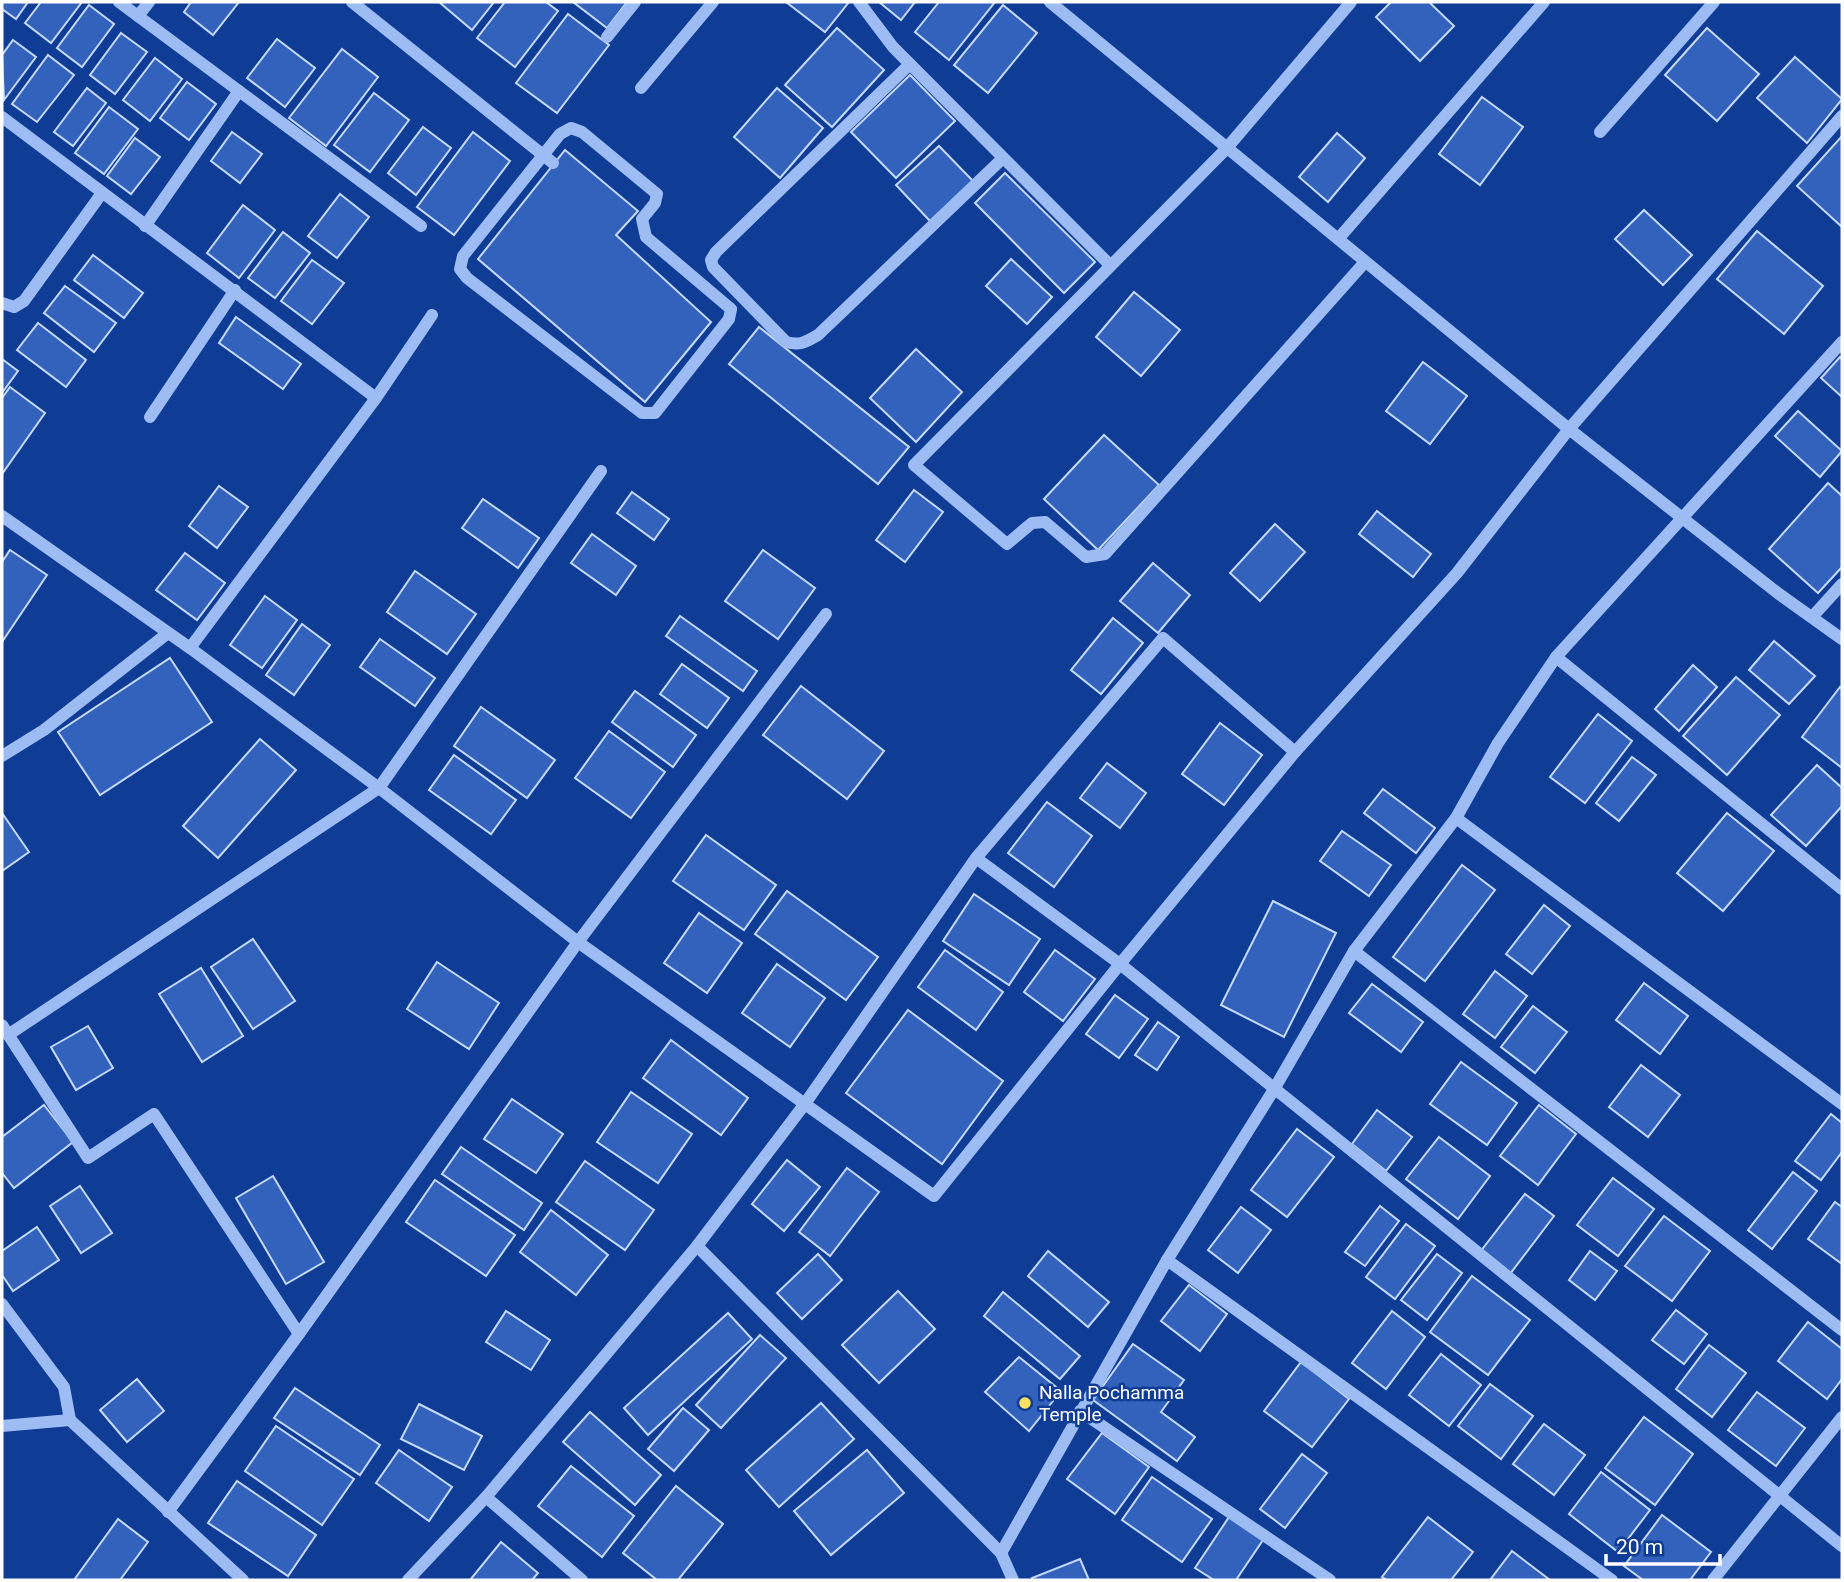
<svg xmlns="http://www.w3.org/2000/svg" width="1844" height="1582" font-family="Roboto,sans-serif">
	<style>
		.building { fill: #3362bc; stroke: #c5d9fe; stroke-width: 2 }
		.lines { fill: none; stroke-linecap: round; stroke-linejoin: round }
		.minor { stroke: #9dbcf4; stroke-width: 12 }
		.poi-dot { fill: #ffe060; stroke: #0f3c95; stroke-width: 2.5 }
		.labels { text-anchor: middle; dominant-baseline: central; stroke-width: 5; stroke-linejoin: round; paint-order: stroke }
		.poi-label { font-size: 19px; fill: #fff; stroke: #0f3c95; text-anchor: start }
	</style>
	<rect width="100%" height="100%" fill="#0f3c95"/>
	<g class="building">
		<path d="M2,2h26l-12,17 -14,-10z"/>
		<path d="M41,2h41l-31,41 -26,-20z"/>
		<path d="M191,2h48l-26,33 -29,-23z"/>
		<path d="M439,2h55l-22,28z"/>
		<path d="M505,2h41l12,9 -43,56 -38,-29z"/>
		<path d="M573,2h54l-20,26z"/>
		<path d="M786,2h63l-24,30z"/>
		<path d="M879,2h36l-14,18z"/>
		<path d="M939,2h56l-46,58 -34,-28z"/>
		<path d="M1391,2h38l25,24 -34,35 -44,-44z"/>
		<path d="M89,5l25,19 -32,43 -25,-19z"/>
		<path d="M1003,5l34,28 -49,60 -34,-28z"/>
		<path d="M568,14l41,31 -52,68 -41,-30z"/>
		<path d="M837,28l47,42 -52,57 -47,-42z"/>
		<path d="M1707,28l52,46 -42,47 -52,-46z"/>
		<path d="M121,33l26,19 -32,42 -25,-19z"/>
		<path d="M277,39l38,29 -30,39 -38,-29z"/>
		<path d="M13,40l23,17 -32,43 -2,-45z"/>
		<path d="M342,49l36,28 -52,69 -37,-28z"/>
		<path d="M48,55l26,20 -37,47 -25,-18z"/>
		<path d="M1795,57l47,42 -35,44 -50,-45z"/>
		<path d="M155,58l27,21 -32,42 -27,-21z"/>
		<path d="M910,75l45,46 -59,57 -45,-46z"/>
		<path d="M187,82l29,22 -27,36 -29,-22z"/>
		<path d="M87,88l19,15 -33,43 -19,-14z"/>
		<path d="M777,88l46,40 -43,50 -46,-41z"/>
		<path d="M374,93l35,27 -39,52 -36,-27z"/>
		<path d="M1482,97l41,30 -43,58 -41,-31z"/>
		<path d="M109,107l29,22 -34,45 -29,-21z"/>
		<path d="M423,127l28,21 -35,47 -28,-22z"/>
		<path d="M232,132l30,22 -22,29 -29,-22z"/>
		<path d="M473,132l37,29 -56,74 -37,-28z"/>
		<path d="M1337,133l28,25 -37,44 -29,-25z"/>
		<path d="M1842,136v91l-45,-41z"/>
		<path d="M135,138l25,19 -29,37 -24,-18z"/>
		<path d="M939,146l34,35 -43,40 -34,-36z"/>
		<path d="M565,150l73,61 -22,24 95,87 -66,80 -167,-143z"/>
		<path d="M1005,173l90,89 -31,31 -89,-90z"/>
		<path d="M340,194l29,23 -32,41 -29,-22z"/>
		<path d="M243,205l32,25 -36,48 -32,-25z"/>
		<path d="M1644,210l48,45 -29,30 -48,-46z"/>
		<path d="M1757,231l66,55 -39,48 -67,-55z"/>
		<path d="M283,232l27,21 -35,45 -27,-20z"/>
		<path d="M93,255l50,38 -19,25 -50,-38z"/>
		<path d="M1011,259l41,38 -25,27 -41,-38z"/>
		<path d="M312,260l32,23 -32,41 -31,-23z"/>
		<path d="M65,286l51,37 -22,29 -50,-39z"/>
		<path d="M1134,292l46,38 -39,46 -45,-39z"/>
		<path d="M236,317l65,47 -18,25 -64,-46z"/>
		<path d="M38,323l48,37 -20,27 -49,-37z"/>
		<path d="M759,327l150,120 -31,37 -149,-120z"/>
		<path d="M916,349l46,43 -46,50 -46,-44z"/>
		<path d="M1840,357l2,2v38l-21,-19z"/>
		<path d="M2,359l16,12 -16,22z"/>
		<path d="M1423,362l44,34 -37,48 -44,-33z"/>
		<path d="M10,387l35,26 -43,61v-76z"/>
		<path d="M1798,411l44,40 -22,26 -45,-41z"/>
		<path d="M1104,435l55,50 -61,65 -54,-51z"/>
		<path d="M1828,483l14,13v71l-24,26 -49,-44z"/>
		<path d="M219,486l29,21 -31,41 -28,-22z"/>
		<path d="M914,490l29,22 -38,50 -29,-22z"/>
		<path d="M632,492l37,27 -15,21 -37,-27z"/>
		<path d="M483,499l56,39 -21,30 -56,-40z"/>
		<path d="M1377,511l54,43 -18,23 -54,-43z"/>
		<path d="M1275,524l30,28 -45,49 -30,-28z"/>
		<path d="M592,534l44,32 -20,29 -45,-32z"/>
		<path d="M10,550l37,25 -45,67v-80z"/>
		<path d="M763,550l52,38 -37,51 -53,-38z"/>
		<path d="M185,553l40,30 -28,37 -41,-30z"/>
		<path d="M1153,563l37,32 -32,38 -38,-32z"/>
		<path d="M415,571l61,43 -29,40 -60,-42z"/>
		<path d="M265,596l32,24 -35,48 -32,-23z"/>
		<path d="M680,616l77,55 -14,20 -77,-55z"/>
		<path d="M1113,618l30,25 -42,51 -30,-24z"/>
		<path d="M302,624l28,21 -36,50 -28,-20z"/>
		<path d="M380,639l55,39 -20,28 -55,-39z"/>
		<path d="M1774,641l41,35 -26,28 -40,-34z"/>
		<path d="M170,658l42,64 -112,73 -42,-63z"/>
		<path d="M682,664l47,34 -22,30 -47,-34z"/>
		<path d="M1693,665l24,22 -38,44 -24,-22z"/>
		<path d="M1736,677l44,38 -53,60 -44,-39z"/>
		<path d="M801,686l83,65 -37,48 -84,-64z"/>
		<path d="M1840,687l2,2v79l-40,-31z"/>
		<path d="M635,691l61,44 -23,32 -61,-45z"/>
		<path d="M481,707l74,53 -28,38 -73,-52z"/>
		<path d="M1598,714l34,27 -47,62 -35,-26z"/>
		<path d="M1220,723l42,32 -38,50 -42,-31z"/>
		<path d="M609,731l56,41 -34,46 -56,-40z"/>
		<path d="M260,739l36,31 -78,88 -35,-32z"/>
		<path d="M454,755l62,45 -25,34 -62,-44z"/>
		<path d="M1632,757l24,18 -37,46 -23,-18z"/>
		<path d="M1107,763l39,30 -26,35 -40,-30z"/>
		<path d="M1817,765l25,23v18l-36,40 -35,-31z"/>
		<path d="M1383,789l52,39 -19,25 -52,-40z"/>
		<path d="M1047,802l45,34 -38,51 -46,-34z"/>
		<path d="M2,813l27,39 -27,19z"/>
		<path d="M1727,813l47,38 -51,60 -46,-38z"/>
		<path d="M1342,831l49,34 -22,31 -49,-35z"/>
		<path d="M706,835l70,50 -32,45 -71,-49z"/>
		<path d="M1462,865l33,25 -70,91 -32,-24z"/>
		<path d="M787,891l91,66 -32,43 -91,-66z"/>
		<path d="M974,894l66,45 -31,46 -66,-44z"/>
		<path d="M1273,901l63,32 -52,104 -63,-32z"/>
		<path d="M1544,905l26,21 -38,48 -26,-20z"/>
		<path d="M699,913l43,30 -35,50 -43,-30z"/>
		<path d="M253,939l42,62 -42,28 -42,-62z"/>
		<path d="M945,950l58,42 -27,38 -58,-43z"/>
		<path d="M1055,950l40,29 -32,42 -39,-29z"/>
		<path d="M437,962l62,41 -30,46 -62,-40z"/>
		<path d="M777,964l48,34 -35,49 -48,-34z"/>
		<path d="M201,968l42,68 -41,26 -43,-68z"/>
		<path d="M1495,971l32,25 -32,42 -32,-24z"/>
		<path d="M1644,983l44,33 -28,38 -44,-34z"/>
		<path d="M1372,984l51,38 -22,30 -52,-39z"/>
		<path d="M1115,995l33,24 -29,39 -33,-24z"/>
		<path d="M1533,1006l34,26 -32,41 -34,-26z"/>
		<path d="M908,1010l95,71 -61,83 -96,-71z"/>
		<path d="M1158,1022l21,15 -22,33 -22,-15z"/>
		<path d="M88,1026l25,42 -37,22 -25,-43z"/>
		<path d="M671,1040l77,58 -27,37 -78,-57z"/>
		<path d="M1461,1062l56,41 -30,42 -57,-41z"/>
		<path d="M1641,1065l39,30 -32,42 -39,-30z"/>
		<path d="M631,1092l61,42 -34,49 -61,-41z"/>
		<path d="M512,1099l51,35 -27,39 -52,-34z"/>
		<path d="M44,1105l29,37 -59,46 -12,-15v-36z"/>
		<path d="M1539,1105l37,29 -38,51 -38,-29z"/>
		<path d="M1377,1110l35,27 -26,34 -34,-27z"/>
		<path d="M1831,1114l11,9v29l-21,28 -26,-19z"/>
		<path d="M1297,1129l37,28 -47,60 -36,-27z"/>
		<path d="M1439,1137l51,39 -32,43 -52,-40z"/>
		<path d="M461,1147l81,56 -18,27 -82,-56z"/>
		<path d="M787,1160l33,27 -36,44 -32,-27z"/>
		<path d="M585,1161l69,49 -29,40 -69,-48z"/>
		<path d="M847,1168l32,24 -49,64 -31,-24z"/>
		<path d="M1793,1172l24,19 -45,58 -24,-19z"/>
		<path d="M273,1176l51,86 -38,22 -50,-86z"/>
		<path d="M1613,1178l41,31 -36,47 -41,-31z"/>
		<path d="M435,1180l80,55 -29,41 -80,-54z"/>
		<path d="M80,1186l32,47 -31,20 -31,-47z"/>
		<path d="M1525,1194l29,22 -44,58 -30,-22z"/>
		<path d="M1835,1202l7,5v57l-34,-25z"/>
		<path d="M1380,1206l19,15 -34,45 -20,-14z"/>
		<path d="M1241,1207l30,23 -33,43 -30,-23z"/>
		<path d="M551,1210l57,45 -32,40 -56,-43z"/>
		<path d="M1664,1216l46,35 -38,50 -47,-35z"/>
		<path d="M1406,1224l29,22 -40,53 -29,-22z"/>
		<path d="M37,1227l22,33 -46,31 -11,-16v-24z"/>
		<path d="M1048,1251l61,51 -21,25 -60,-51z"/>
		<path d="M1590,1251l27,20 -22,29 -26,-20z"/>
		<path d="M818,1254l24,26 -40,39 -25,-26z"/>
		<path d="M1437,1254l25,19 -35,47 -26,-20z"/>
		<path d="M1472,1276l58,44 -42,55 -58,-43z"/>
		<path d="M1189,1285l38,29 -27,37 -39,-30z"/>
		<path d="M898,1291l37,38 -56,54 -37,-38z"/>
		<path d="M1003,1292l77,64 -20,23 -76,-63z"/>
		<path d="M1676,1310l31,24 -23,30 -32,-24z"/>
		<path d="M506,1311l44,29 -19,30 -45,-28z"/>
		<path d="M1392,1311l33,26 -39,52 -34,-26z"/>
		<path d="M728,1313l24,26 -104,96 -24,-27z"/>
		<path d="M1808,1322l34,27v30l-15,20 -49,-38z"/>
		<path d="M760,1335l26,23 -65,70 -25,-23z"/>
		<path d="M1133,1344l51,36 -23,32 34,25 -18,24 -84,-61z"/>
		<path d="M1709,1345l37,28 -34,44 -36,-28z"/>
		<path d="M1441,1354l40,31 -32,41 -40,-31z"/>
		<path d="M1019,1357l42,34 -32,40 -44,-39z"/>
		<path d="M1301,1362l48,37 -37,48 -48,-36z"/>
		<path d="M137,1379l27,32 -37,31 -27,-32z"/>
		<path d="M1490,1384l43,32 -32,43 -43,-33z"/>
		<path d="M295,1388l85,57 -20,30 -86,-57z"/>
		<path d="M1757,1392l48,36 -29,38 -48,-36z"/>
		<path d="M821,1403l33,36 -75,68 -33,-37z"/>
		<path d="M419,1404l63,32 -18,34 -63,-31z"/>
		<path d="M683,1408l26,22 -35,41 -26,-22z"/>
		<path d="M590,1412l71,63 -26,30 -72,-63z"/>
		<path d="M1644,1417l49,37 -38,51 -50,-37z"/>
		<path d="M1544,1424l41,31 -31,40 -41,-31z"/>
		<path d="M276,1426l78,53 -32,46 -77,-54z"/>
		<path d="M1102,1433l47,34 -34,47 -48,-35z"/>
		<path d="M399,1450l53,37 -23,34 -53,-38z"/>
		<path d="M867,1450l37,43 -73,62 -37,-44z"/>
		<path d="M1302,1454l25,19 -42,55 -25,-19z"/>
		<path d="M571,1466l63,50 -32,41 -64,-51z"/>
		<path d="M1601,1472l49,38 -32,42 -49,-38z"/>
		<path d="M1152,1477l60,42 -30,43 -60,-42z"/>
		<path d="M237,1481l79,54 -28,41 -80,-53z"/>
		<path d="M676,1486l47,38 -45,56h-21l-34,-27z"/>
		<path d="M1662,1515l49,37 -21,28h-47l-19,-14z"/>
		<path d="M1229,1517l34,23 -27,40h-22l-19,-12z"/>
		<path d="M1428,1517l45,35 -22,28h-64l-5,-3z"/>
		<path d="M118,1519l30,23 -28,38h-46z"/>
		<path d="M501,1542l37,31 -6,7h-62z"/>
		<path d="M1512,1551l38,29h-60z"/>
		<path d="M1080,1559l9,21h-56l-1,-2z"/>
	</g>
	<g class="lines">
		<g class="minor">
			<path d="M119,2l302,224"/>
			<path d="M352,2l201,161"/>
			<path d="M859,2l34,45 217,218"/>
			<path d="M1050,2l519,427 210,165 63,45"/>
			<path d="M1351,2l-125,147 -312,316 93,79 25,-21 13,-1 41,35 19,-3 260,-292"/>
			<path d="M138,16l11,-14"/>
			<path d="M607,37l28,-35"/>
			<path d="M910,64l-194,188 -5,8 2,7 73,75c14,4 20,0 32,-7l184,-176"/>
			<path d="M641,88l72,-86"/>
			<path d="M2,117l374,281"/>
			<path d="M571,128l11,4 75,62 -2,9 -13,16 4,18 85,72 -2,10 -74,94h-13l-175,-135 -7,-9 3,-13 97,-122z"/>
			<path d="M1600,132l114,-130"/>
			<path d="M145,226l94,-135"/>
			<path d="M1339,238l205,-236"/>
			<path d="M2,303l12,4 10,-6 78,-108"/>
			<path d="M150,417l85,-127"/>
			<path d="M2,516l188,132 189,140 199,154 356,254 186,-232 175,-212 162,-179 112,-144 273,-313"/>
			<path d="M1813,616l29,-32"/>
			<path d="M190,648l186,-250 56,-83"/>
			<path d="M1556,657l286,232"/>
			<path d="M2,756l42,-26 124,-97"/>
			<path d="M1456,818l386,286"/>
			<path d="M976,858l144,106 722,582"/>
			<path d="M1354,951l488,379"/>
			<path d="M2,1025l86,133 66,-44 145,220"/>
			<path d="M8,1035l371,-247 222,-317"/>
			<path d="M697,1246l304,307 12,27"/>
			<path d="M1167,1260l445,320"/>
			<path d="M2,1304l62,83 6,33"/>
			<path d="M1080,1411l250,169"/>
			<path d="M2,1426l68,-6 173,160"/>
			<path d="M486,1497l96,83"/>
			<path d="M168,1512l131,-178 279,-392 248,-328"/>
			<path d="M1001,1553l166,-293 106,-169 81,-140 102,-133 42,-75 58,-86 286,-315"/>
			<path d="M408,1580l78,-83 211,-251 107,-141 172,-247 187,-220 132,114"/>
			<path d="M1713,1580l129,-163"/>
		</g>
	</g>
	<circle class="poi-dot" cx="1025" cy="1403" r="7"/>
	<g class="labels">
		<g class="poi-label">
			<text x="1039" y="1392">Nalla Pochamma<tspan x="1039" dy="22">Temple</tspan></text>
		</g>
	</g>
	<rect width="1844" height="1582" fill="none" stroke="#ffffff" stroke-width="7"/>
	<path d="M1606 1554v10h114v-10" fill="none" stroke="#ffffff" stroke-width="3.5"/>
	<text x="1616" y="1554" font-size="21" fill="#ffffff" stroke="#0f3c95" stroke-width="5" paint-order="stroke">20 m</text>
</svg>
